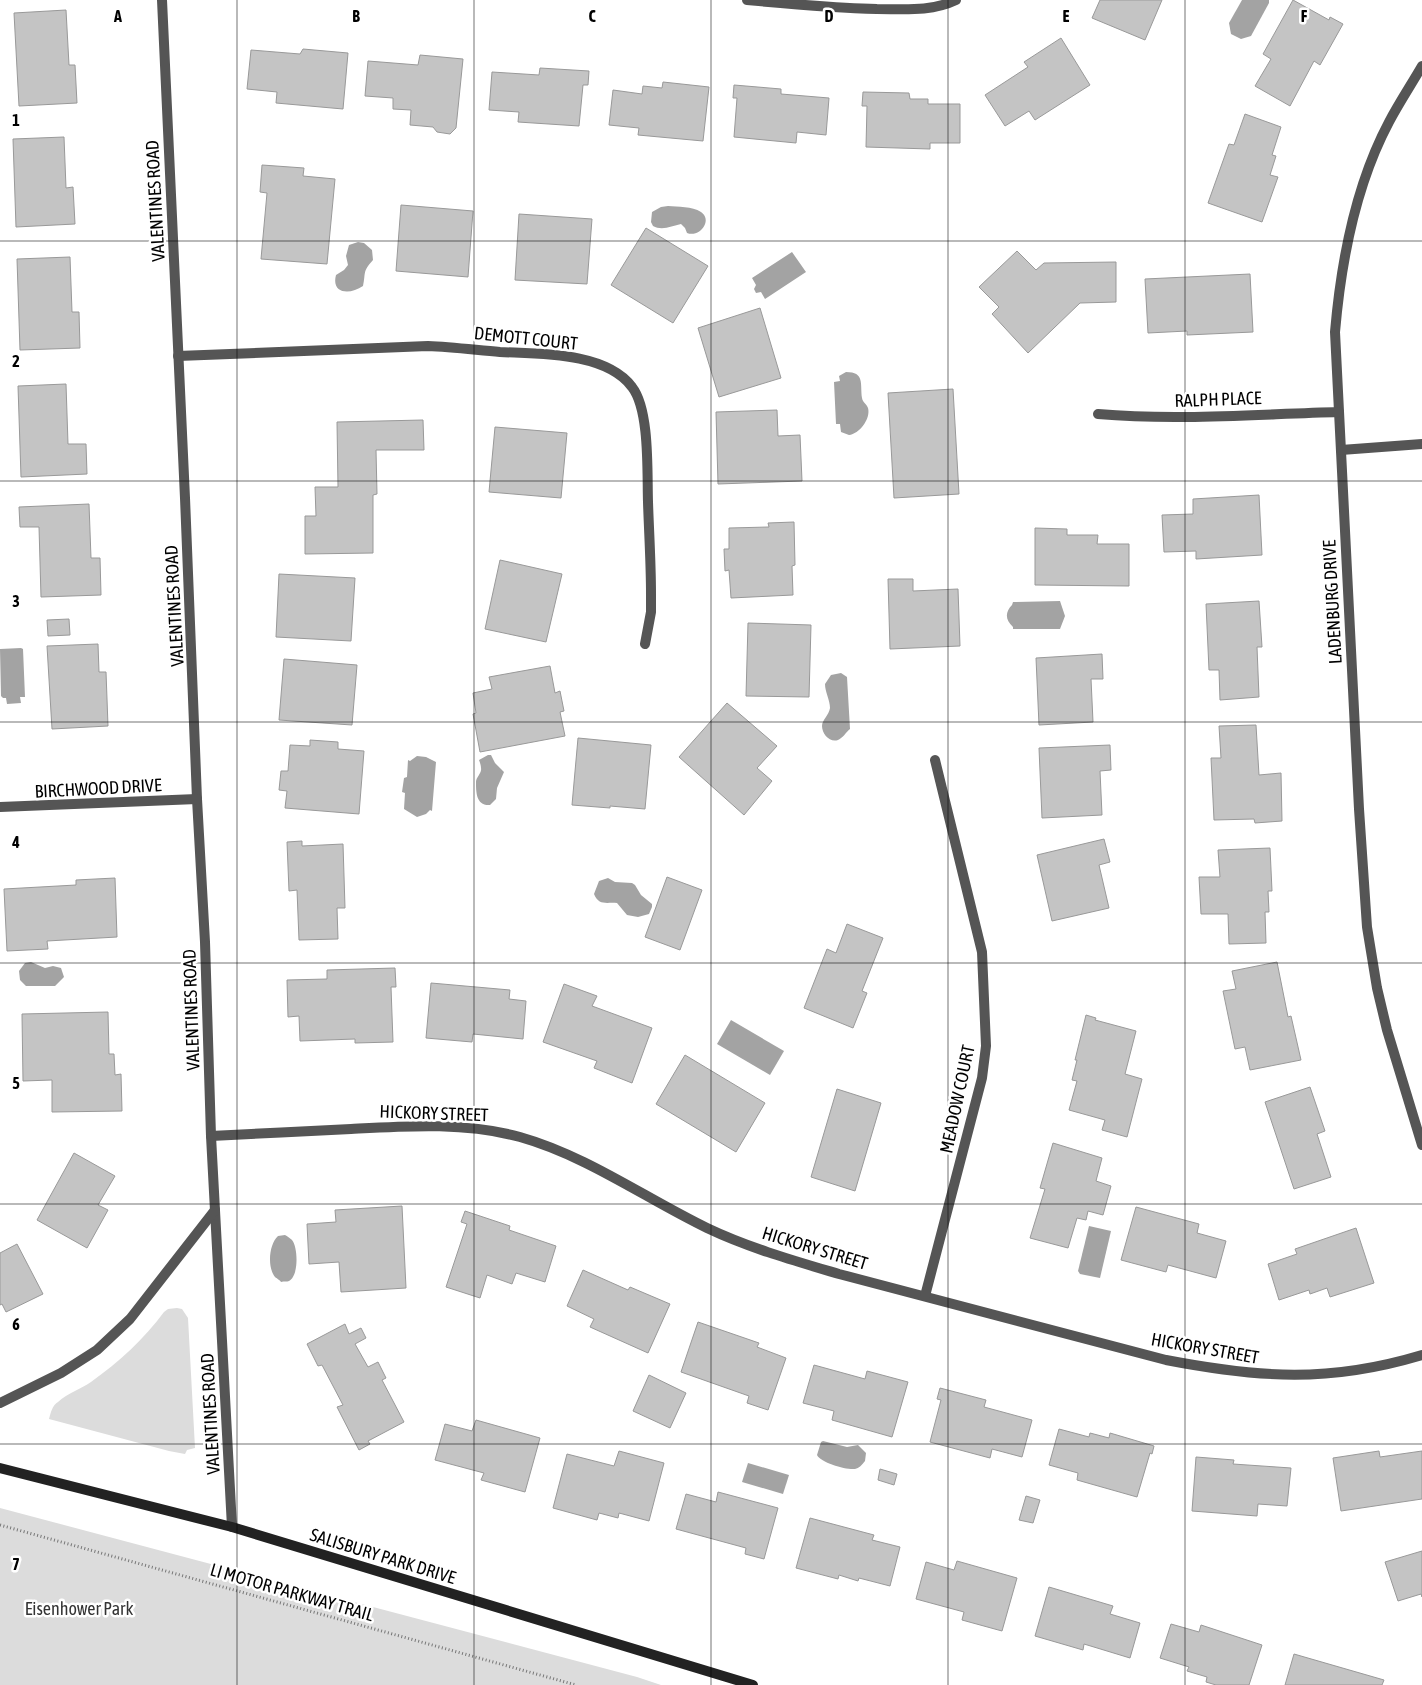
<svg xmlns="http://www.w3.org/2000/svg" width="1422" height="1685" font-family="'Asap Condensed',sans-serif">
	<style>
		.green { fill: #dcdcdc }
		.water { fill: #a3a3a3 }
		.building { fill: #c4c4c4; stroke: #999 }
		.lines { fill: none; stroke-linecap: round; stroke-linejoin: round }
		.path { stroke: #777; stroke-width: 3; stroke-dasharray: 1 2.5; stroke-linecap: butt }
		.street { stroke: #555; stroke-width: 10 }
		.secondary { stroke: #222; stroke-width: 10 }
		.grid { fill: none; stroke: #000; stroke-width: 1; stroke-opacity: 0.55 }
		.labels { text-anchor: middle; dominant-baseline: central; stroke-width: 5; stroke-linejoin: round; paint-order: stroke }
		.street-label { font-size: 18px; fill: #000; stroke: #fff }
		.park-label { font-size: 18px; fill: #333; stroke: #fff }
		.grid-label { font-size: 16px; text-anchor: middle; font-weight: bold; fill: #000; stroke: #fff; stroke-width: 5; stroke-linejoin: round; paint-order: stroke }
	</style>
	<rect width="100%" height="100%" fill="#fff"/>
	<g class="green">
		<path d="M177,1308l5,1 6,9 7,130 -8,2 -2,4 -16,-3 -120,-32c2,-7 3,-13 9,-17 10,-9 23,-13 33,-20 28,-20 53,-43 73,-70l4,-3z"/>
		<path d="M0,1508l637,169 24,8h-661z"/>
	</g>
	<g class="water">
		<path d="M1242,0h27v3l-18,33 -10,3 -10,-5 -2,-11z"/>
		<path d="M668,206c10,1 24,0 33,6 12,8 -1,26 -14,21l-2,-5 -4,-4c-9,2 -19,7 -28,2l-2,-4 1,-10 9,-5z"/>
		<path d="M358,242l6,1 8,7 1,10c-11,12 -7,13 -10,26 -13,9 -32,8 -27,-11l8,-5 4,-5 -2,-9 3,-11z"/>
		<path d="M792,252l14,20 -41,27 -4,-7 -5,1 -2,-4 2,-4 -4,-7z"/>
		<path d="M846,372c19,0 14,12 16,26 1,5 4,5 6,10 3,11 -9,26 -19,27l-8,-3 -1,-8h-4l-2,-42 6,-1 -1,-5z"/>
		<path d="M1060,601l5,15 -5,13h-47v-2c-8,-7 -8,-15 -1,-22l1,-3z"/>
		<path d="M21,648l2,1 2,48h-5l1,6 -14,1 -1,-6h-3l-2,-2 -1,-47z"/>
		<path d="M841,673l6,4 3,52c-4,3 -7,9 -12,11 -8,3 -16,-6 -16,-14 0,-6 7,-11 8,-18 0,-8 -5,-16 -5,-24l6,-9z"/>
		<path d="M488,755h3l4,8 9,9 -7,16 -1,11 -6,6c-14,1 -14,-13 -14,-23 0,-5 6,-9 5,-14 0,-3 -1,-5 -2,-8z"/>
		<path d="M417,756l9,1 10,5 -4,49 -2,-1 -4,4 -9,3 -13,-8 1,-16 -3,-1 2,-14 3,-1 1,-17 2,1z"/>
		<path d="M608,878l7,4 17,1 3,2 6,10 11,9v3l-3,7 -11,3 -11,-2 -10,-12c-11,-1 -18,3 -23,-9l5,-13z"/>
		<path d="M31,962l14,6 8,-2 8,2 3,9 -9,9h-29l-6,-6 -1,-9 6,-8z"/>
		<path d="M731,1020l53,31 -14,24 -53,-31z"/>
		<path d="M1089,1226l22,5 -11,47 -20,-4 -2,-3z"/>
		<path d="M285,1235c2,1 6,4 7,5 6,7 7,36 -3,41 -2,1 -5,0 -8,1 0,-1 -6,-5 -6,-5 -8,-10 -6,-33 3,-41z"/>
		<path d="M823,1441l24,6 11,-2 8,8 -1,8c-3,4 -6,7 -10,8 -9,1 -34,-6 -38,-14l4,-13z"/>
		<path d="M748,1463l41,12 -6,19 -41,-12z"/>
	</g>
	<g class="building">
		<path d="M1100,0h62l-17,40 -53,-22z"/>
		<path d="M1293,0l36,20 1,-3 13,7 -23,41 -6,-4 -24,45 -35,-20 16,-27 -8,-5z"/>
		<path d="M66,10l3,55h6l2,38 -58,3 -5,-93z"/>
		<path d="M1061,38l29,47 -55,35 -6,-9 -24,15 -20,-31 43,-28 -4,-5z"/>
		<path d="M303,49l45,4 -5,56 -67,-6 1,-11 -30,-3 4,-39 49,4z"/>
		<path d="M420,55l43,4 -7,69 -6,6 -13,-2 -4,-5 -23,-2 1,-15 -18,-1v-11l-28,-2 3,-35 50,4z"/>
		<path d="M540,68l49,3 -1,14h-5l-4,41 -61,-4 1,-10 -30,-2 3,-38 47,3z"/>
		<path d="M663,82l46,5 -6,54 -65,-6 1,-7 -30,-3 4,-35 29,4 1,-8 19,2z"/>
		<path d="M734,85l47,4v5l48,4 -3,37 -29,-3 -1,11 -62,-6 3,-39h-4z"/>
		<path d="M863,92l46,1 1,6h18v5h32v39h-30v6l-64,-2 1,-41h-5z"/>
		<path d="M1245,114l36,13 -9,28 4,1 -6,19 8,2 -16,45 -54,-19 21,-59 5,1z"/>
		<path d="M64,137l2,51 7,-1 2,37 -59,3 -3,-88z"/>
		<path d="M262,165l42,3 -1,8 32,3 -8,85 -66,-5 6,-66 -7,-1z"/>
		<path d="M401,205l72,6 -5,66 -72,-6z"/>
		<path d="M519,214l73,5 -5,65 -72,-4z"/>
		<path d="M646,228l62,38 -35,57 -62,-38z"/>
		<path d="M1017,251l19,19 8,-7 72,-1v40l-36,1 -52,50 -36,-39 7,-7 -20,-20z"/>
		<path d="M70,257l2,55h7l1,36 -60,2 -3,-91z"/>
		<path d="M1250,274l3,58 -66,3v-4l-39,2 -3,-54z"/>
		<path d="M760,308l21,70 -62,19 -21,-69z"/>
		<path d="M66,384l2,60h18l1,30 -66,3 -3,-91z"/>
		<path d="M953,389l6,105 -65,4 -6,-105z"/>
		<path d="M777,410l1,26 22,-1 2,46 -84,3 -2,-72z"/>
		<path d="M423,420l1,30h-48l1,44 -4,1v58l-68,1v-38h11l-1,-29h23l-1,-65z"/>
		<path d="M495,427l72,6 -6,65 -72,-6z"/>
		<path d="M1259,495l3,60 -66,4v-8l-32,1 -2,-37 31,-1v-15z"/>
		<path d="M89,504l2,54h9l1,37 -60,2 -2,-70h-19l-1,-20z"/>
		<path d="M794,522l1,43 -3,1 1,29 -62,3 -2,-28 -4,1 -1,-22h5v-21l40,-1 -1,-4z"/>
		<path d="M1035,528l32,1v6h31l-1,9h32v42l-94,-1z"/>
		<path d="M500,560l62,14 -16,68 -61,-13z"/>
		<path d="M279,574l76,4 -4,63 -75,-4z"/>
		<path d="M888,579h25v12l45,-2 2,57 -70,3z"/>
		<path d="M1259,601l3,46h-5l2,50 -39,3 -1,-30h-10l-3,-66z"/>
		<path d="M69,619l1,16 -22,1 -1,-16z"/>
		<path d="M748,623l63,2 -2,72 -63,-1z"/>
		<path d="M98,644l1,28h7l2,54 -56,3 -5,-83z"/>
		<path d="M1102,654l1,25h-12l2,43 -54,3 -3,-67z"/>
		<path d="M284,659l73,6 -5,60 -73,-5z"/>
		<path d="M550,666l5,27 5,-2 4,20 -4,1 5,24 -85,16 -7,-38 3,-1 -3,-20 19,-4 -3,-12z"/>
		<path d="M727,703l50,43 -20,22 15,13 -28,34 -65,-58z"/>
		<path d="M1256,725l3,50 22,-2 1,48 -27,2 -1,-4 -40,1 -3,-62h10l-2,-32z"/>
		<path d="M578,738l73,7 -6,64 -35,-3v2l-38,-3z"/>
		<path d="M310,740l28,2v7l26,2 -5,63 -74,-6 2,-17 -8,-1 2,-19h7l2,-26 20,1z"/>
		<path d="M1110,745l1,25 -11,1 2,44 -60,3 -3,-70z"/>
		<path d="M1104,839l6,23 -11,3 10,43 -57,13 -15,-66z"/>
		<path d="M302,841v5l41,-2 2,64h-8l1,31 -39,1 -2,-50 -8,1 -2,-49z"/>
		<path d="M1270,848l2,43h-4l1,21h-4l1,31 -37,1 -1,-30h-27l-2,-37h21l-2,-27z"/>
		<path d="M667,877l35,13 -22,60 -35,-13z"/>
		<path d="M115,878l2,59 -70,4 1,8 -41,2 -3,-62 72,-4v-5z"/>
		<path d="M847,924l36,14 -21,53 5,2 -14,35 -49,-20 23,-59 9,4z"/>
		<path d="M1277,962l11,55 3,-1 10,44 -51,10 -5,-23 -10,2 -12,-58 13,-2 -4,-18z"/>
		<path d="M395,968l1,19h-5l2,55 -38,1v-4l-55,2 -1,-25 -11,1 -1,-37 40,-1v-9z"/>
		<path d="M431,983l79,7 -1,9 17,2 -3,38 -50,-5 -1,8 -46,-4z"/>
		<path d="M564,984l33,12 -5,10 60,22 -20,55 -38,-15 3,-7 -54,-19z"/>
		<path d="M108,1012l1,42h5l1,21 6,-1 1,37 -70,1v-32l-29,1 -1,-67z"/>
		<path d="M1086,1015l10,3 -1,2 41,11 -11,43 17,5 -15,58 -25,-7 3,-10 -36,-10 8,-29 -5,-1 5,-20h-2z"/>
		<path d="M685,1055l80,48 -29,49 -80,-48z"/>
		<path d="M1310,1087l15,44 -8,3 14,43 -37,12 -29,-87z"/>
		<path d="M837,1089l44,14 -26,88 -44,-14z"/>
		<path d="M1053,1143l49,15 -6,23 15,5 -8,29 -15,-4 -2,9 -9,-2 -9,30 -38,-10 15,-49 -5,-1z"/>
		<path d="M74,1153l41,23 -17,29 10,5 -21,38 -50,-28z"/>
		<path d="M402,1206l4,82 -65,4 -2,-30 -30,2 -2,-40 29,-2 -1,-12z"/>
		<path d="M1136,1207l63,17 -2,9 29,8 -10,37 -48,-13 -2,7 -45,-12z"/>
		<path d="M465,1211l45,15 -1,4 47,16 -11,36 -29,-9 -4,11 -25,-9 -7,23 -34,-11 21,-63 -6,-2z"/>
		<path d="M1356,1228l18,55 -44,14 -3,-9 -17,6 -1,-4 -30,10 -11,-36 29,-10 -2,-5z"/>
		<path d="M17,1244l26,50 -37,18 -4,-8 -2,1v-52z"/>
		<path d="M583,1270l45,20 2,-3 40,17 -22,49 -58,-26 4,-8 -27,-13z"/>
		<path d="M698,1322l61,21 -2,4 29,11 -18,52 -21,-7 2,-7 -68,-24z"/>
		<path d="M345,1324l4,10 12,-6 5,10 -11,6 13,23 10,-5 8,16 -4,2 22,42 -36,19 2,3 -11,6 -22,-43 6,-2 -21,-40 -4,1 -11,-22z"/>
		<path d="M814,1365l51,14 2,-8 41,11 -16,55 -60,-17 2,-9 -31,-8z"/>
		<path d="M649,1375l37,18 -16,35 -37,-17z"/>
		<path d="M940,1388l46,12 -2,7 48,13 -10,37 -30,-8 -2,9 -60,-16 11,-42 -4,-1z"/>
		<path d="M476,1420l64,18 -15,54 -44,-12 3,-7 -49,-13 10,-36 27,7z"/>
		<path d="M1059,1429l30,8 1,-4 19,5 1,-5 44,13 -2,8 -2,-1 -13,44 -60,-17 1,-7 -29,-8z"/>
		<path d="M619,1451l45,12 -15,58 -30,-8 -1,5 -19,-5 -2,7 -44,-12 14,-54 47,12z"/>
		<path d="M1379,1451l1,6 42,-6v48l-81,12 -8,-53z"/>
		<path d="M1196,1457l38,3 -1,4 58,4 -4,38 -29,-2 -1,12 -65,-5z"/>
		<path d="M880,1469l17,5 -3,11 -16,-5z"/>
		<path d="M718,1492l60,16 -14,51 -19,-5 1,-6 -70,-19 10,-35 30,8z"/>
		<path d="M1026,1496l14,4 -7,23 -14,-3z"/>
		<path d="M810,1518l64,17 -2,5 28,7 -10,39 -31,-8 -1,3 -19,-6 -1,4 -42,-11z"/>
		<path d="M1422,1551v46l-1,-3 -23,7 -13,-39z"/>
		<path d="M957,1561l60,17 -15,53 -40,-11 2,-8 -48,-13 10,-37 28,8z"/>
		<path d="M1049,1587l64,19 -3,8 30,9 -10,35 -46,-14 -1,6 -48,-14z"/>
		<path d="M1171,1624l28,8 2,-7 61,20 -13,40h-33l-10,-3 1,-5 -20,-6 2,-4 -29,-9z"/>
		<path d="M1294,1654l90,26 -2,5h-97z"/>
	</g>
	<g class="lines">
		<path class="path" d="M0,1525l576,160"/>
		<g class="street">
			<path d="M162,0l23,498 12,301 8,143 6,194 21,391"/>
			<path d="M747,0c43,4 86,8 130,9 27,0 54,3 79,-9"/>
			<path d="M1422,66c-11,19 -23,37 -33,56 -33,62 -48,140 -54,210l24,477 8,118 10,61 10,42 35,115"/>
			<path d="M178,356l250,-10c24,1 48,4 72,6 39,2 106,0 132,35 18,23 15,86 16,115 1,31 3,61 3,92v18l-6,32"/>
			<path d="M1098,414c80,7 161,0 241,-2"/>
			<path d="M1341,450l81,-6"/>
			<path d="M0,807l197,-8"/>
			<path d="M211,1136c47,-2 93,-5 140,-7 56,-3 114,-7 169,8 67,19 125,61 187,91 42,20 88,33 132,46l327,86c94,18 163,23 256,-5"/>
			<path d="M925,1296l57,-218 4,-32 -4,-94 -47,-192"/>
			<path d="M0,1403l61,-30 36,-23 33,-31 85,-109"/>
		</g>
		<path class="secondary" d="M0,1468l232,59 521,158"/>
	</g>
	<path class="grid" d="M237,0v1685M474,0v1685M711,0v1685M948,0v1685M1185,0v1685M0,241h1422M0,481h1422M0,722h1422M0,963h1422M0,1204h1422M0,1444h1422"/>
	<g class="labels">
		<g class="street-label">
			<text transform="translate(155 201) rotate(-93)">VALENTINES ROAD</text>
			<text transform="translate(526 338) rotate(6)">DEMOTT COURT</text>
			<text transform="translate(1218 399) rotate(-2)">RALPH PLACE</text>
			<text transform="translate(1332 602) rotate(-93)">LADENBURG DRIVE</text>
			<text transform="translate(174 606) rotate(-93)">VALENTINES ROAD</text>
			<text transform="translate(98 788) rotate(-3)">BIRCHWOOD DRIVE</text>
			<text transform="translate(191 1010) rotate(-92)">VALENTINES ROAD</text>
			<text transform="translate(957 1099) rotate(-78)">MEADOW COURT</text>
			<text transform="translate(434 1113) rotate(2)">HICKORY STREET</text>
			<text transform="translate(815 1248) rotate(17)">HICKORY STREET</text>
			<text transform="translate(1205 1348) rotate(10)">HICKORY STREET</text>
			<text transform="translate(210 1414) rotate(-93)">VALENTINES ROAD</text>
			<text transform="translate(383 1556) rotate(17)">SALISBURY PARK DRIVE</text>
			<text transform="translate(292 1592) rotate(16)">LI MOTOR PARKWAY TRAIL</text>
		</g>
		<g class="park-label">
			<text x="79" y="1608">Eisenhower Park</text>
		</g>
	</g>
	<g class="grid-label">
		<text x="118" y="22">A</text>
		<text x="356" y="22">B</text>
		<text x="592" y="22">C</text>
		<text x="829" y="22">D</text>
		<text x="1066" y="22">E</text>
		<text x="1304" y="22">F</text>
		<text x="16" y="126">1</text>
		<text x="16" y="367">2</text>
		<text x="16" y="607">3</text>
		<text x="16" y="848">4</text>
		<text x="16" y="1089">5</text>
		<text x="16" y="1330">6</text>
		<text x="16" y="1570">7</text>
	</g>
</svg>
